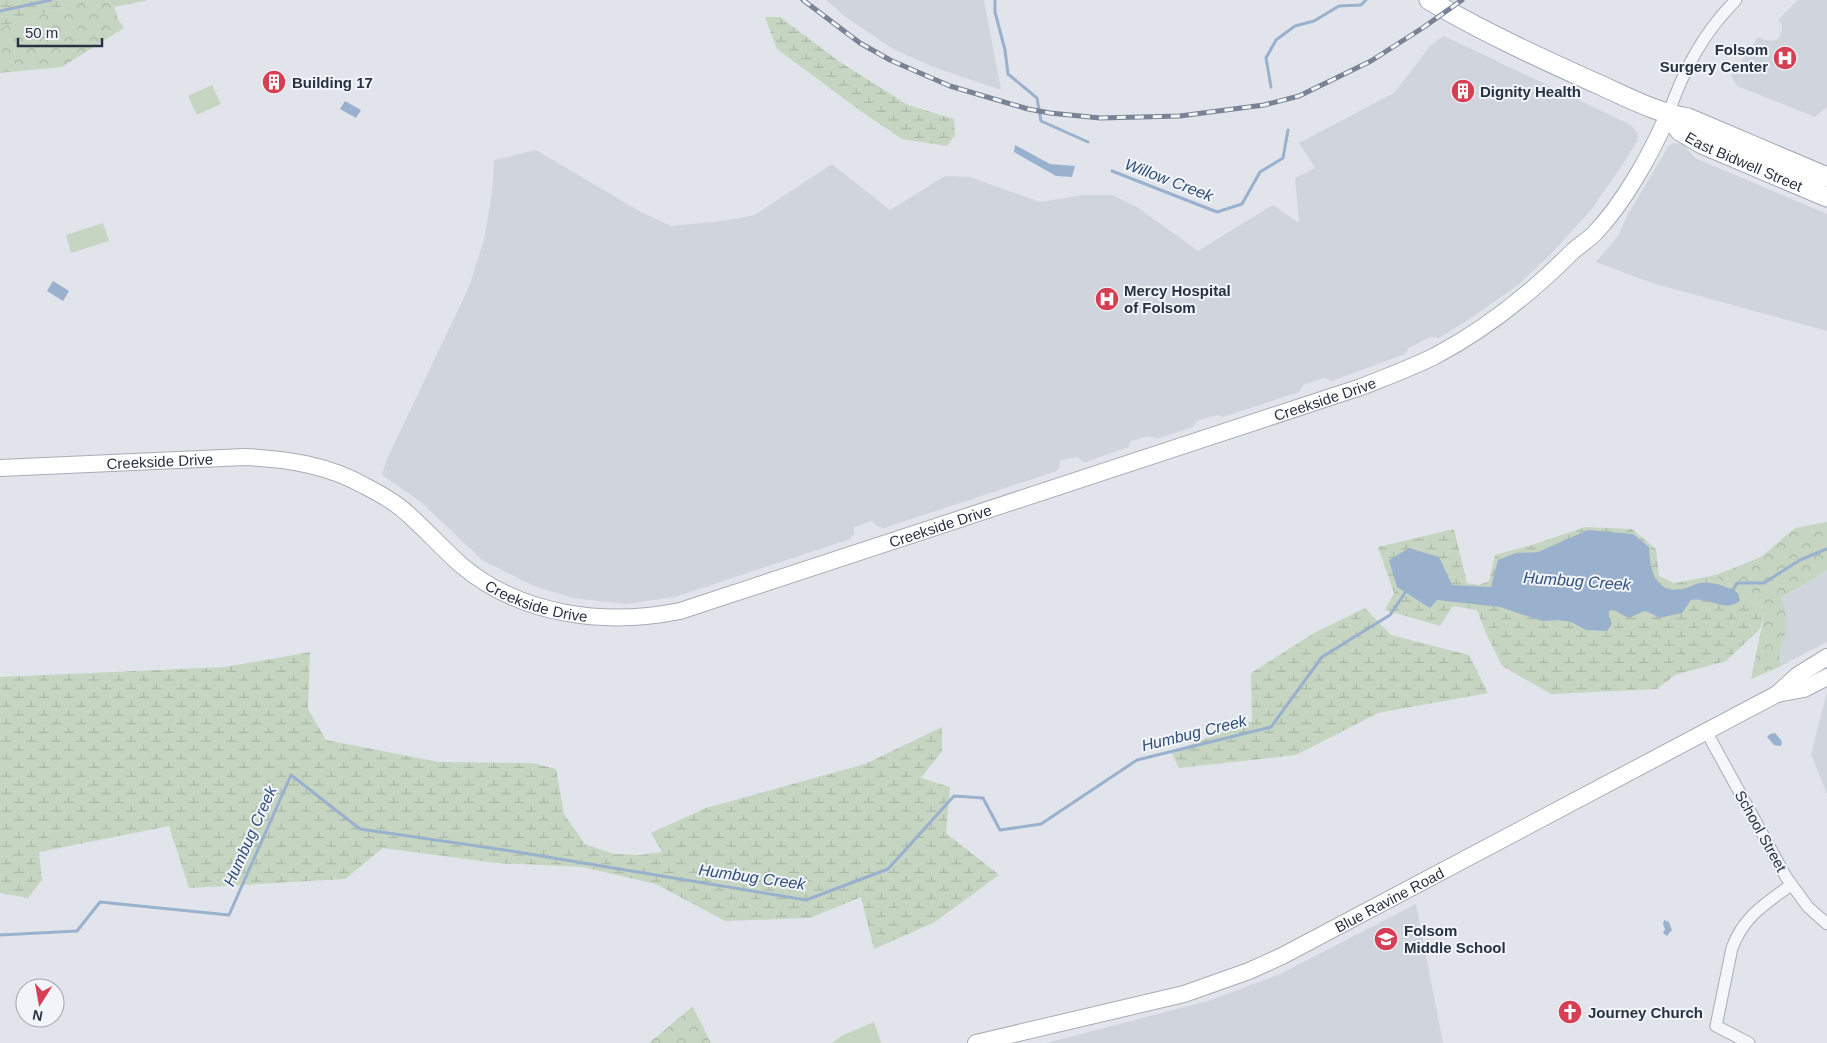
<svg xmlns="http://www.w3.org/2000/svg" width="1827" height="1043" font-family="Arial,sans-serif">
	<style>
		.built { fill: #cfd4dd }
		.grass { fill: #c6d5c2 }
		.forest { fill: url(#forest-crowns) }
		.wetland { fill: url(#wetland-marsh) }
		.water { fill: #9ab1cd }
		.lines { fill: none; stroke-linecap: round; stroke-linejoin: round }
		.stream { stroke: #9ab1cd; stroke-width: 3 }
		.street-casing { stroke: #a6acb5; stroke-width: 13 }
		.secondary-casing { stroke: #a6acb5; stroke-width: 18 }
		.primary-casing { stroke: #a0a8b7; stroke-width: 21 }
		.street { stroke: #f4f6f9; stroke-width: 11 }
		.secondary { stroke: #fff; stroke-width: 16 }
		.primary { stroke: #fff; stroke-width: 19 }
		.rail-casing { stroke: #798395; stroke-width: 5 }
		.rail { stroke: #f1f4f8; stroke-width: 3; stroke-dasharray: 9; stroke-linecap: butt }
		.labels { text-anchor: middle; dominant-baseline: central; stroke-width: 4; stroke-linejoin: round; paint-order: stroke }
		.poi-label { font-size: 15px; font-weight: bold; fill: #283243; stroke: #f1f4f8; text-anchor: start }
		.street-label { font-size: 15px; fill: #283243; stroke: #f1f4f8 }
		.water-label { font-size: 16px; font-style: italic; fill: #304f7a; stroke: #f1f4f8 }
	</style>
	<defs>
		<pattern id="forest-crowns" width="20" height="18" patternUnits="userSpaceOnUse" patternTransform="scale(1.25)"><rect width="20" height="18" fill="#c6d5c2"/><path d="M2 6a3 3 0 1 1 6 0M12 15a3 3 0 1 1 6 0" fill="none" stroke="#aab7a8"/></pattern>
		<pattern id="wetland-marsh" width="20" height="14" patternUnits="userSpaceOnUse" patternTransform="scale(1.25)"><rect width="20" height="14" fill="#c6d5c2"/><path d="M1 5h8M5 5V1M11 12h8M15 12V8" fill="none" stroke="#aab7a8"/></pattern>
	</defs>
	<rect width="100%" height="100%" fill="#e1e5eb"/>
	<g class="built">
		<path d="M826,0h158l17,90 -65,-22 -43,-19 -46,-31z"/>
		<path d="M1798,0h29v107l-12,10 -78,-31 -6,-10 27,-39 7,3 8,1 5,-2 4,-8v-6l-4,-5z"/>
		<path d="M1444,36l187,89 7,9 -1,7 -16,26 -30,43 -40,44 -33,31 -47,33 -32,20 -9,-1 -21,11 -4,6 -73,27 -8,-3 -21,7 -4,7 -76,25 -6,-2 -20,6 -4,6 -36,12 -9,-3 -18,5 -1,6 -43,15h-3l-5,-5 -18,3v7l-3,4 -173,57 -7,-2 -5,-5 -18,6v7l-4,5 -175,58 -49,7 -53,-6 -39,-12 -52,-26 -62,-59 -38,-26 5,-16 82,-172 15,-47 8,-47 2,-33 42,-10 103,61 32,15 52,-5 32,-6 77,-51 58,46 55,-34 25,1 70,25 43,-7h29l25,12 61,44 75,-46 26,18 -4,-45 20,-10 -16,-25 95,-50 37,-48z"/>
		<path d="M1673,143l10,1 12,14 132,56v117l-175,-48 -56,-21 22,-26 10,-22 40,-67z"/>
		<path d="M1827,571v71l-46,24 -3,-13 7,-18 -4,-37z"/>
		<path d="M1827,692v102l-16,-40z"/>
		<path d="M1416,904l27,139h-396l164,-43 69,-26z"/>
	</g>
	<g class="grass">
		<path d="M212,85l9,19 -24,11 -9,-19z"/>
		<path d="M103,223l6,18 -38,12 -5,-18z"/>
		<path d="M874,1022l7,21h-49l11,-8z"/>
	</g>
	<g class="forest">
		<path d="M84,0h65l-35,7 5,14 5,7 -62,39 -62,6v-45z"/>
		<path d="M1827,522v49l-46,27c4,13 7,23 4,36 -3,17 -8,13 -4,32l-30,13 14,-69 -42,-25 -7,-10 45,-18 34,-29z"/>
		<path d="M693,1007l18,36h-62l43,-36z"/>
	</g>
	<g class="wetland">
		<path d="M0,0h84l-84,28z"/>
		<path d="M765,17h15l60,45 68,43 46,14 1,16 -8,11 -45,-7 -44,-30 -81,-60z"/>
		<path d="M1585,527l47,2 24,20 3,27 15,7 42,-8 7,10 42,25 -5,19 -34,32 -51,14 -18,14 -106,5 -49,-28 -17,-35 -8,-21 -24,-4 -13,20 -55,-16 9,-17 -16,-46 76,-18 13,54 12,2 10,-4 6,-26 37,-10z"/>
		<path d="M1365,608l26,27 78,20 19,38 -110,20 -82,42 -117,13 -8,-16 81,-31 -1,-48 63,-40z"/>
		<path d="M310,652l-2,57 18,31 113,22 94,1 23,6 8,45 21,30 29,10 26,1 22,-3 -11,-19 55,-25 159,-44 77,-37v24l-21,27 29,9 -4,46 53,42 -64,47 -61,27 -13,-52 -51,21 -85,3 -69,-37 -74,-17 -86,-4 -113,-15 -38,31 -156,9 -20,-62 -130,26 3,28 -14,18 -28,-5v-216l225,-10z"/>
	</g>
	<g class="water">
		<path d="M345,101l16,9 -5,8 -16,-9z"/>
		<path d="M1015,145l35,19 25,2 -3,11 -16,-1 -42,-24z"/>
		<path d="M53,281l16,10 -6,10 -16,-10z"/>
		<path d="M1588,530l45,4 16,13c1,22 5,47 33,42 7,-1 13,-6 19,-6 14,-1 25,3 37,10l2,8c-17,12 -29,-4 -49,-1l-9,13 -23,5c-20,-12 -13,-5 -31,0l-14,-8 -5,1v6l3,7 -5,7 -21,-1 -15,-8 -12,-2 -17,1 -42,-14 -63,-7 -7,8 -33,-21 -8,-27 20,-12 30,9 13,28 39,2 7,-27 18,-7 22,-1z"/>
		<path d="M1775,733l6,7 1,4 -2,2 -6,-1 -7,-8 3,-3z"/>
		<path d="M1664,920l5,2 3,8 -5,6 -4,-3 2,-4 -2,-5z"/>
	</g>
	<g class="lines">
		<g class="stream">
			<path d="M995,0v12l10,38 3,24 29,24 4,23 47,21"/>
			<path d="M0,11l51,-11"/>
			<path d="M1271,87l-5,-29 10,-18 19,-14 19,-5 25,-15 22,-1 5,-5"/>
			<path d="M1112,171l105,41 25,-8 18,-32 23,-14 5,-28"/>
			<path d="M1729,591l4,-1 4,-7h27l36,-23 27,-11"/>
			<path d="M0,935l77,-4 23,-29 129,13 62,-140 69,54 151,22 295,49 82,-31 66,-73 29,2 17,32 41,-6 96,-64 134,-33 51,-70 68,-42 17,-25"/>
		</g>
		<g class="street-casing">
			<g id="street">
				<path d="M1668,115c15,-44 35,-82 68,-115"/>
				<path d="M1706,731l80,146 22,30 19,17"/>
				<path d="M1749,1043l-33,-17 16,-78c12,-32 33,-44 59,-63"/>
			</g>
		</g>
		<g class="secondary-casing">
			<g id="secondary">
				<path id="s1" d="M0,468l245,-11c42,2 83,8 120,29 15,8 32,17 44,29 18,16 34,34 52,50 60,51 145,61 219,46l681,-224c25,-10 50,-19 74,-31 51,-27 95,-62 136,-103 7,-7 16,-12 23,-19 30,-31 57,-80 74,-119"/>
				<path d="M1777,694l27,-5 23,-12"/>
				<path id="s2" d="M976,1043l208,-49 65,-23 33,-15 495,-262 21,-19 29,-18"/>
			</g>
		</g>
		<g class="primary-casing">
			<g id="primary">
				<path d="M1429,0c54,32 113,59 171,85 29,13 57,28 88,33l139,59"/>
				<path id="s3" d="M1668,115l12,16 22,13 125,53"/>
			</g>
		</g>
		<use href="#street" class="street"/>
		<use href="#secondary" class="secondary"/>
		<use href="#primary" class="primary"/>
		<g class="rail-casing">
			<path id="rail" d="M803,0l57,43 30,17 60,26 78,23 22,4 50,5 80,-2 84,-11 35,-9 72,-35 53,-34 38,-27"/>
		</g>
		<use href="#rail" class="rail"/>
	</g>
	<defs>
		<g id="hospital-disc" transform="scale(1.25)"><circle r="9.5" fill="#d63f53" stroke="#f1f4f8"/><path d="M-5-5h3v3.5h4V-5h3V5h-3V1.5h-4V5h-3Z" fill="#fff"/></g>
		<g id="building-disc" transform="scale(1.25)"><circle r="9.5" fill="#d63f53" stroke="#f1f4f8"/><path d="M-4-6H4V6H1V3H-1V6H-4ZM-2.5-4.3h1.7v1.8h-1.7ZM.8-4.3h1.7v1.8H.8ZM-2.5-1h1.7V.8h-1.7ZM.8-1h1.7V.8H.8Z" fill="#fff"/></g>
		<g id="school-disc" transform="scale(1.25)"><circle r="9.5" fill="#d63f53" stroke="#f1f4f8"/><path d="M0-5L7-2L0 1L-7-2ZM-4 1L0 2.5L4 1V4Q0 6-4 4Z" fill="#fff"/></g>
		<g id="church-disc" transform="scale(1.25)"><circle r="9.5" fill="#d63f53" stroke="#f1f4f8"/><path d="M-1.2-6h2.4v3.5h3.3v2.4h-3.3V6h-2.4V-.1h-3.3v-2.4h3.3Z" fill="#fff"/></g>
	</defs>
	<g fill-rule="evenodd">
		<use href="#hospital-disc" x="1785" y="58"/>
		<use href="#building-disc" x="274" y="82"/>
		<use href="#building-disc" x="1463" y="91"/>
		<use href="#hospital-disc" x="1107" y="299"/>
		<use href="#school-disc" x="1386" y="939"/>
		<use href="#church-disc" x="1570" y="1012"/>
	</g>
	<g class="labels">
		<g class="poi-label">
			<text x="1768" y="49" text-anchor="end">Folsom<tspan x="1768" dy="17">Surgery Center</tspan></text>
			<text x="292" y="82">Building 17</text>
			<text x="1480" y="91">Dignity Health</text>
			<text x="1124" y="290">Mercy Hospital<tspan x="1124" dy="17">of Folsom</tspan></text>
			<text x="1404" y="930">Folsom<tspan x="1404" dy="17">Middle School</tspan></text>
			<text x="1588" y="1012">Journey Church</text>
		</g>
		<g class="street-label">
			<text stroke="none"><textPath href="#s3" startOffset="91">East Bidwell Street</textPath></text>
			<text stroke="none"><textPath href="#s1" startOffset="1405">Creekside Drive</textPath></text>
			<text stroke="none"><textPath href="#s1" startOffset="160">Creekside Drive</textPath></text>
			<text stroke="none"><textPath href="#s1" startOffset="1000">Creekside Drive</textPath></text>
			<text stroke="none"><textPath href="#s1" startOffset="580">Creekside Drive</textPath></text>
			<text transform="translate(1761 831) rotate(61)">School Street</text>
			<text stroke="none"><textPath href="#s2" startOffset="440">Blue Ravine Road</textPath></text>
		</g>
		<g class="water-label">
			<text transform="translate(1169 180) rotate(21)">Willow Creek</text>
			<text transform="translate(1577 581) rotate(4)">Humbug Creek</text>
			<text transform="translate(1194 733) rotate(-14)">Humbug Creek</text>
			<text transform="translate(250 836) rotate(-66)">Humbug Creek</text>
			<text transform="translate(752 877) rotate(8)">Humbug Creek</text>
		</g>
	</g>
	<g transform="translate(40 1003) rotate(191)"><circle r="24" fill="#f1f4f8" stroke="#a1a6b0"/>
	<path d="M0-4L9 19L0 12L-9 19Z" fill="#d63f53"/>
	<text y="-8" font-size="14" font-weight="bold" text-anchor="middle" fill="#283243">N</text>
	</g>
	<path d="M18 38v8h84v-8" fill="none" stroke="#283243" stroke-width="2.5"/>
	<text x="25" y="38" font-size="15" fill="#283243" stroke="#f1f4f8" stroke-width="4" paint-order="stroke">50 m</text>
</svg>
